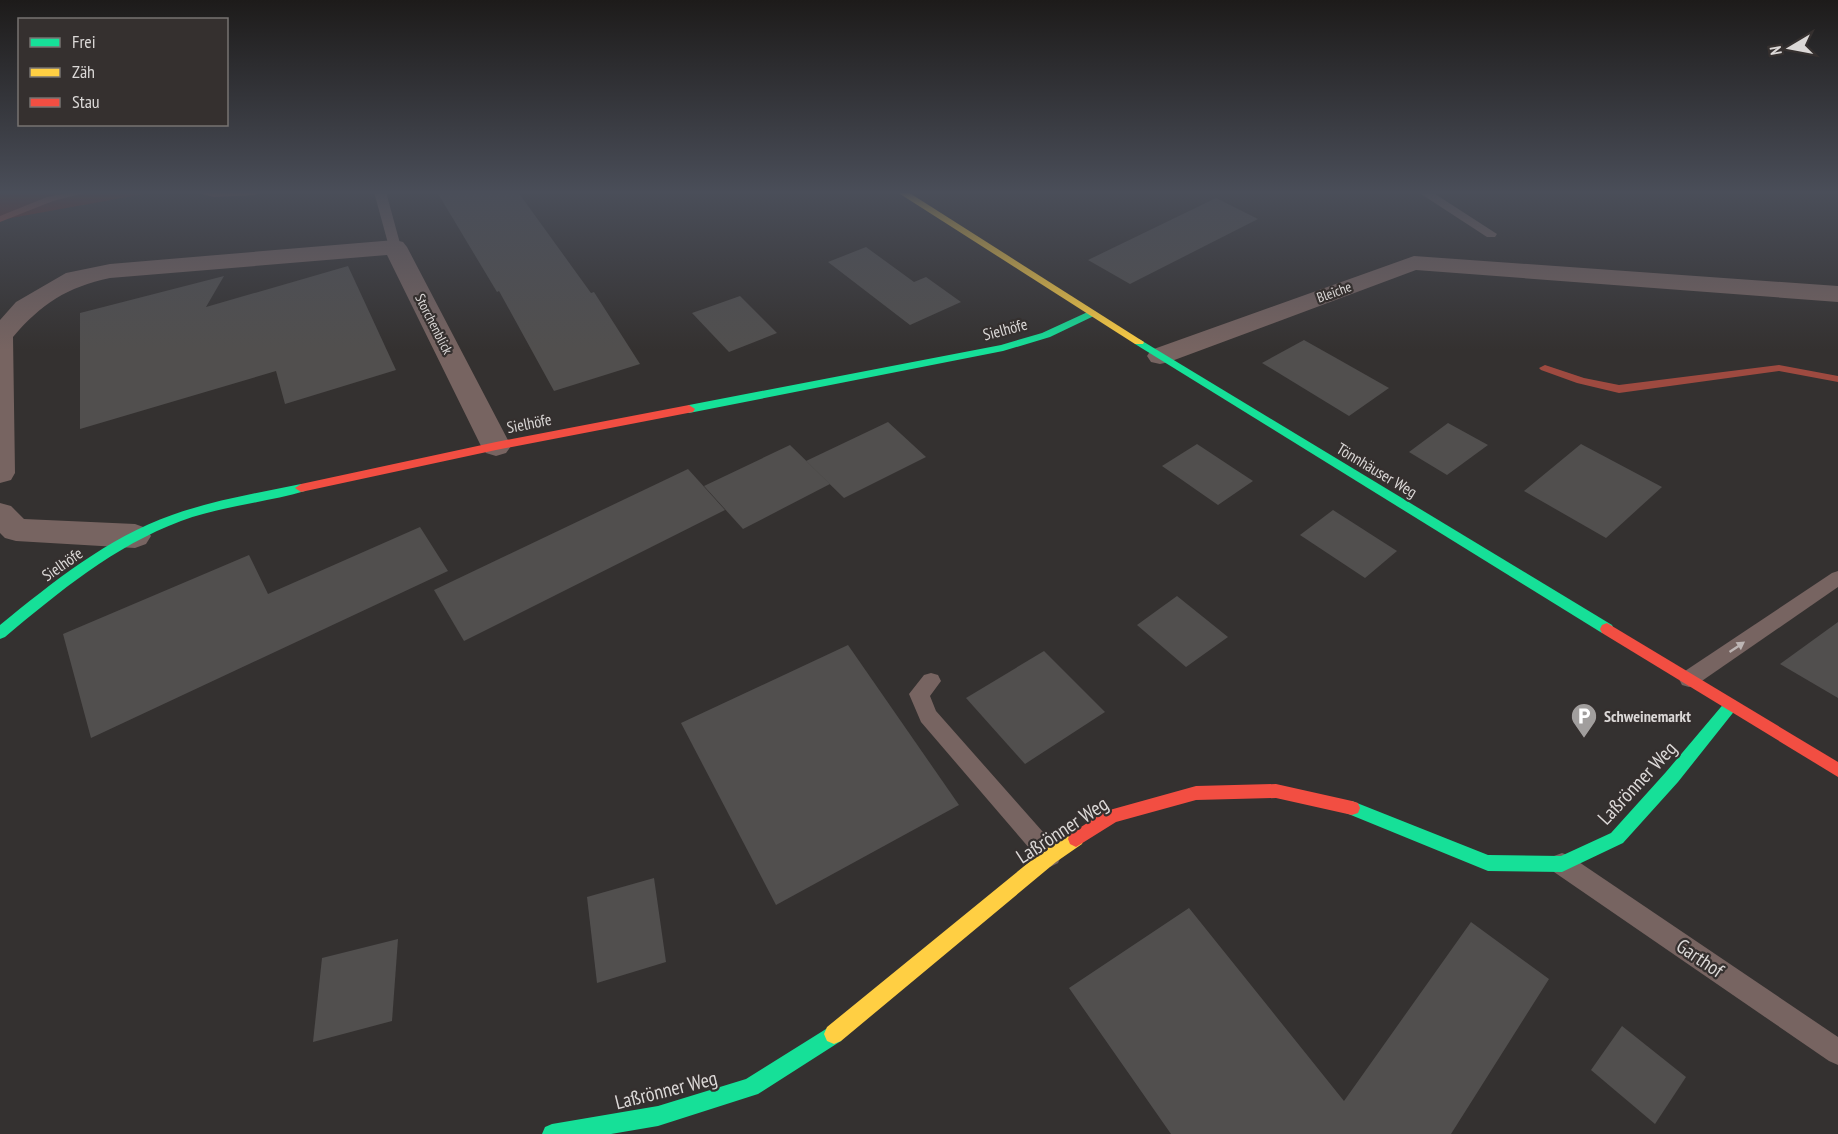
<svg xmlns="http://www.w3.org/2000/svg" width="1838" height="1134" font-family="'PT Sans Narrow',sans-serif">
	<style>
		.green { fill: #6a2620 }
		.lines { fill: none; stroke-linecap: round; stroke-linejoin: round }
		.stream { fill: #9e4a40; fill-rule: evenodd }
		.building { fill: #514f4e }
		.lane { fill: #776461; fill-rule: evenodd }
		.street { fill: #776461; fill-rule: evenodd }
		.fast { fill: #16e098; fill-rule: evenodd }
		.slow { fill: #ffcf43; fill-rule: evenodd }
		.jam { fill: #f24e42; fill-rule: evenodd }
		.oneway { fill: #bdb5b4 }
		.labels { text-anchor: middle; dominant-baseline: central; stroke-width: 4.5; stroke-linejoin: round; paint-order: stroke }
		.far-street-label { font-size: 14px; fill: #dbd8d7; stroke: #35302f }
		.street-label { font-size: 16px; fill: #dbd8d7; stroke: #35302f }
		.poi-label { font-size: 16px; font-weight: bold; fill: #dbd8d7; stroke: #35302f; text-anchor: start }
		.near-street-label { font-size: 20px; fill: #dbd8d7; stroke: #35302f }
	</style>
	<rect width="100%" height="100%" fill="#343130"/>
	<path class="green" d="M0,192h155l-155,28z"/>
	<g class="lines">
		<g class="stream">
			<path d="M72,192h16l-35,9 -53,21v-6l47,-19z"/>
			<path d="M201,192h60l-5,3 -42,2 -12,-3z"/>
			<path d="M1545,365l39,13 35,7 160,-20 59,11v6l-59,-11 -160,22 -42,-10 -36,-13 -2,-2z"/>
		</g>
	</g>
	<g class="building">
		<path d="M437,192h81l73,101 3,-1 46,72 -86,27 -55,-100 -2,1z"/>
		<path d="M1216,198l42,21 -128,65 -42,-24z"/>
		<path d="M866,247l48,35 12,-5 35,25 -51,23 -82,-63z"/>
		<path d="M348,266l48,104 -111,34 -9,-33 -196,58v-116l144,-37 -18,31z"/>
		<path d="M740,296l37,37 -48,19 -37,-39z"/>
		<path d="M1304,340l32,18 53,30 -40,28 -87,-53z"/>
		<path d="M888,422l38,35 -82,41 -38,-37z"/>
		<path d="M1448,423l40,22 -41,30 -38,-23z"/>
		<path d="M1197,444l56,37 -35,24 -56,-39z"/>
		<path d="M1581,444l81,43 -56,51 -82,-47z"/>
		<path d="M790,445l40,39 -87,45 -39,-43z"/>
		<path d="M688,469l37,41 -261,131 -30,-51z"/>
		<path d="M1333,510l64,41 -32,27 -65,-43z"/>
		<path d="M420,527l28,44 -357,167 -28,-104 186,-79 19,39z"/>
		<path d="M1177,596l51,41 -42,30 -49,-42z"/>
		<path d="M1838,622v76l-58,-34z"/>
		<path d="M848,645l111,160 -183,100 -95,-182z"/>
		<path d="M1044,651l61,61 -80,52 -59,-66z"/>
		<path d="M654,878l12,84 -69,21 -10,-86z"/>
		<path d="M1189,908l155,193 127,-179 78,57 -98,155h-280l-102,-146z"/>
		<path d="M398,939l-6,82 -79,21 9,-84z"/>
		<path d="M1622,1026l64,51 -31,47 -64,-54z"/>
	</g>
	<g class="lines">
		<g class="lane">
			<path d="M374,192h12l15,55 -1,3h-10l-1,-3z"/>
			<path d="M1418,192h14l65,42 -2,3h-8z"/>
			<path d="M1838,571v16l-142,98 -7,2 -7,-2 -3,-6 3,-6 150,-100z"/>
			<path d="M931,673l7,2 3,6 -11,15 6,15 122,138 3,7 -3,7 -8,4 -8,-4 -121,-141 -12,-28 15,-19z"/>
			<path d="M1562,853l8,3 268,181v28l-9,-4 -275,-189 -3,-8 3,-8z"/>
		</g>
		<g class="street">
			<path d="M395,240l8,2 4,5 104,199 -5,7 -10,3 -10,-3 -5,-7 -94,-191 -277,23c-43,9 -69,26 -97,59l2,136 -4,7 -11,3v-163l16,-18 50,-29 44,-9z"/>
			<path d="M1414,256l424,30v16l-422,-32 -247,92 -9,2 -9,-2 -4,-6 4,-6z"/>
			<path d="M0,503l11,3 13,13 111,5 11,4 5,8 -5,8 -11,4 -119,-7 -11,-3 -5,-5z"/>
		</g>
		<g class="fast">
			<path d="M1092,310l5,3 -1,2 -46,22 -47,14 -314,62 -6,-4 6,-4 312,-60 41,-12z"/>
			<path d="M1139,339l473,286 2,4 -2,4h-10l-467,-289v-4z"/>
			<path d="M301,484l4,1 2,3 -2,3c-41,12 -84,15 -124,30 -67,25 -122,71 -176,116l-5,2v-14c53,-43 107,-87 172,-110 42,-15 86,-22 129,-31z"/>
			<path d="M1731,699l5,2 3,4 -3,4 -58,73 -55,61 -61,29 -74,-1 -142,-58 -2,-5 2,-5 6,-2 136,54 73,1 50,-23 55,-61 60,-71z"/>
			<path d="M834,1024l7,3 3,7 -3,7 -83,53 -100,32 -47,8h-69l3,-7 7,-3 106,-18 88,-27z"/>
		</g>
		<g class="slow">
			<path d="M897,192h11l236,150 -1,2h-8z"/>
			<path d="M1076,831l6,3 2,5 -2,5 -26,18 -215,179 -7,3 -7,-3 -3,-7 3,-7 217,-177z"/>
		</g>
		<g class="jam">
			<path d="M689,405l6,4 -2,3 -197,38 -195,42 -6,-4 6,-4 195,-42z"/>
			<path d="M1607,623l231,139v15l-236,-144 -2,-4 2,-4z"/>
			<path d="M1276,784l76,17 6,2 2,5 -2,5 -6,2 -76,-17 -80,2 -80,22 -40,25 -6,-3 -2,-5 2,-5 36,-23 90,-25z"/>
		</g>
	</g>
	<defs><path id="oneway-solid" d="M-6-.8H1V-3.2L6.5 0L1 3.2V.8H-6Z" transform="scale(1.5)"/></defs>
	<use class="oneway" href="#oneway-solid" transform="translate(1737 647) rotate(-34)"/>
	<linearGradient id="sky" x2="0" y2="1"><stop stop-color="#1d1b1a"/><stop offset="0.55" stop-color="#4a4e59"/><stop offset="1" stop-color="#4a4e59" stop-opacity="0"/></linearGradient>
	<rect width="1838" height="350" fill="url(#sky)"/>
	<defs>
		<g id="parking-pin" transform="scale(1.35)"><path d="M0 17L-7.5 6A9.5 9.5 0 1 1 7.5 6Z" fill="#a19e9d" stroke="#35302f"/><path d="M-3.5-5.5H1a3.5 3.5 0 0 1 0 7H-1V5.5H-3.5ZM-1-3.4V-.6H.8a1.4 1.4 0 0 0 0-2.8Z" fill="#fff"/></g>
	</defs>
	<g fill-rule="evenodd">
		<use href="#parking-pin" x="1584" y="716"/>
	</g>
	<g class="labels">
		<g class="far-street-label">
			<text transform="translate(1334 292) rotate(-20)">Bleiche</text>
			<text transform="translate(434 324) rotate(63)">Storchenblick</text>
		</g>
		<g class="street-label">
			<text transform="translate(1005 329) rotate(-15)">Sielhöfe</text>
			<text transform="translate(529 423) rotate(-11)">Sielhöfe</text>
			<text transform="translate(1377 470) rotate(31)">Tönnhäuser Weg</text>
			<text transform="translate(62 564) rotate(-35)">Sielhöfe</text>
		</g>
		<g class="poi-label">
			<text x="1604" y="716">Schweinemarkt</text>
		</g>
		<g class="near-street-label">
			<text transform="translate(1637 783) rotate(-47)">Laßrönner Weg</text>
			<text transform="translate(1062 830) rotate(-33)">Laßrönner Weg</text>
			<text transform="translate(1700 958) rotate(34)">Garthof</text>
			<text transform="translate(666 1090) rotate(-14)">Laßrönner Weg</text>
		</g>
	</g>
	<rect x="18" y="18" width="210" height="108" fill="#35302f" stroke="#777372" stroke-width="1.5"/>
	<rect x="30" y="38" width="30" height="9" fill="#16e098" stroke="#777372" stroke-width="1.5"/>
	<text x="72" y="48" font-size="18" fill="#dbd8d7">Frei</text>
	<rect x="30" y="68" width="30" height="9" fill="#ffcf43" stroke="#777372" stroke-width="1.5"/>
	<text x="72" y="78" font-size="18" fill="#dbd8d7">Zäh</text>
	<rect x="30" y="98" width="30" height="9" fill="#f24e42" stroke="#777372" stroke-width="1.5"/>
	<text x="72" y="108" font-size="18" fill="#dbd8d7">Stau</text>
	<g transform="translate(1790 48) rotate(260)" stroke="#35302f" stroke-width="4.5" paint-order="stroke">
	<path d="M0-4.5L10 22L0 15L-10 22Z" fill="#dbd8d7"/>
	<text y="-9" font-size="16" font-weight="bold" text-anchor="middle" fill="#dbd8d7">N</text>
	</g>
</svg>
